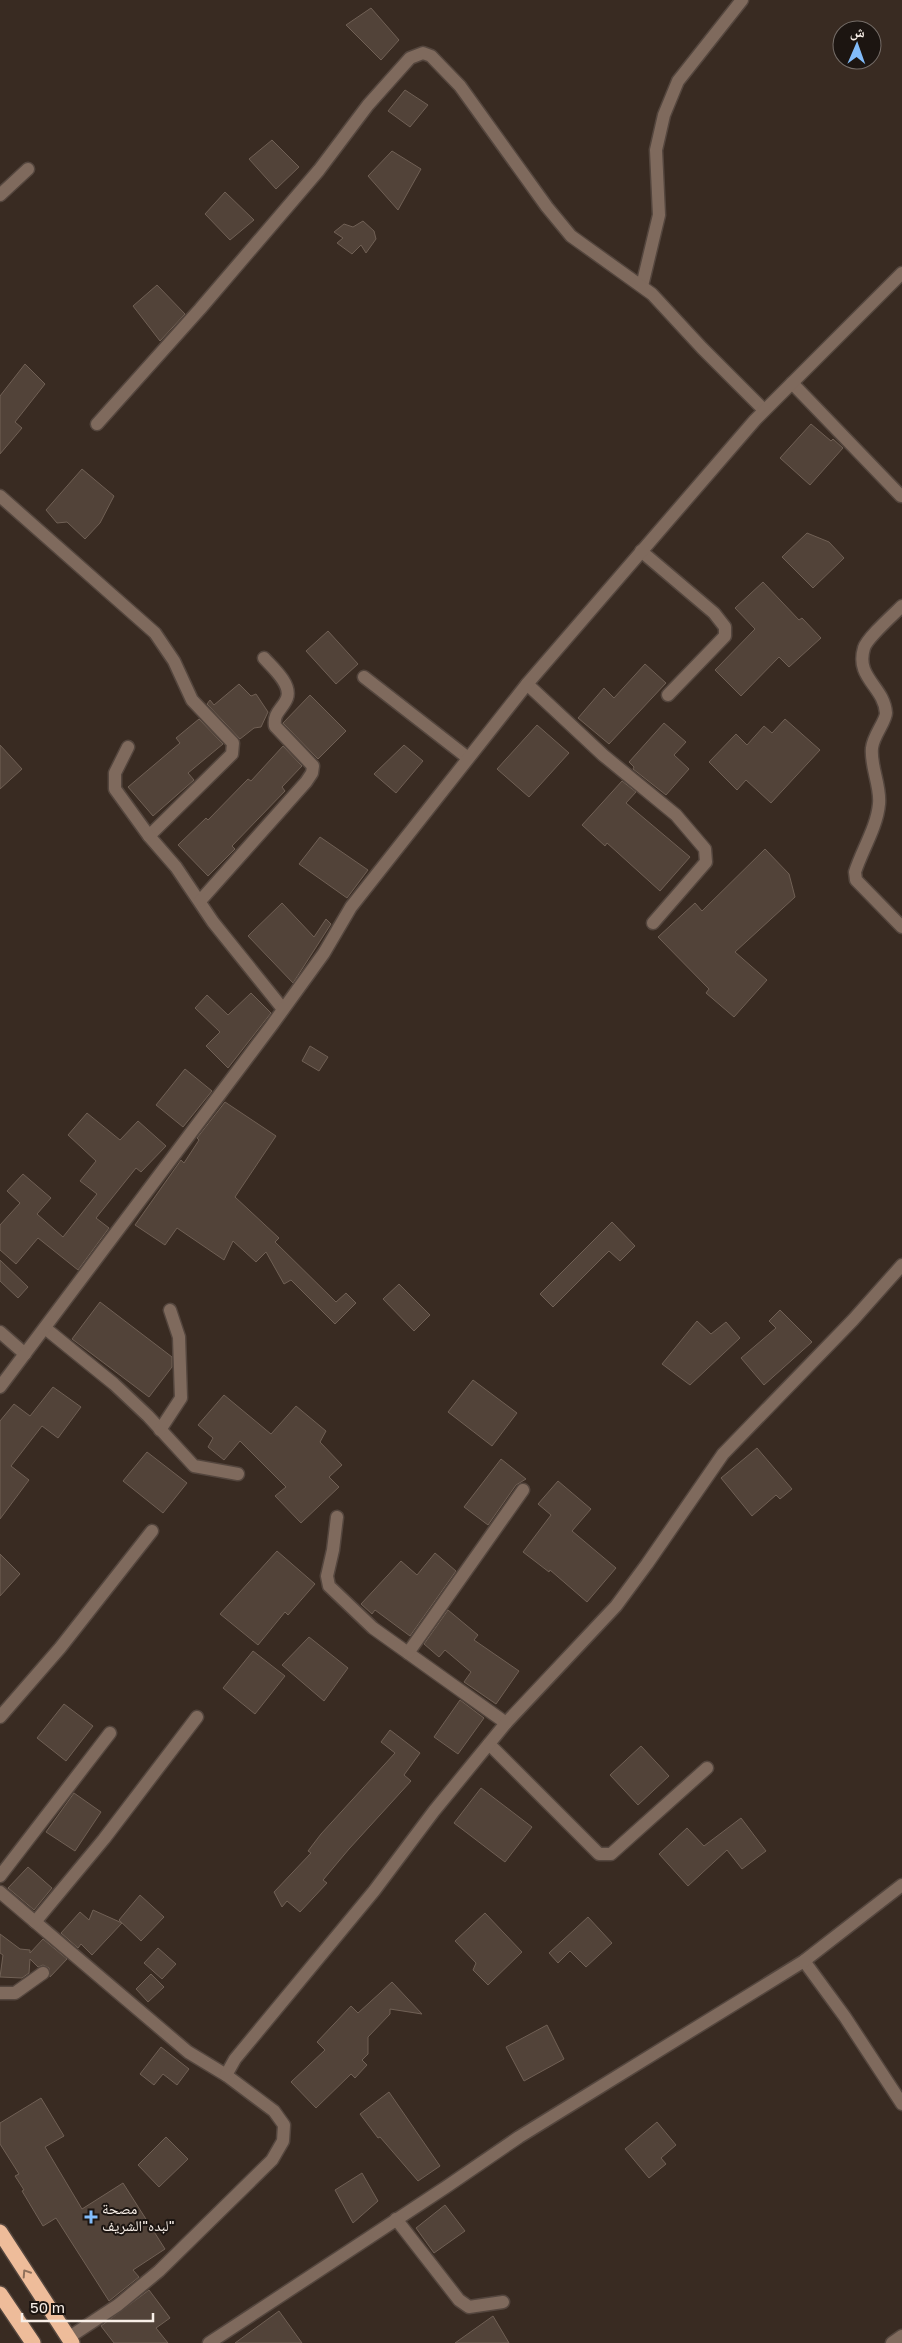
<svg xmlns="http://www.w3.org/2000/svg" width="902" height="2343" font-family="'Golos Text','Noto Naskh Arabic',sans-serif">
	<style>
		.building { fill: #524339; stroke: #706055 }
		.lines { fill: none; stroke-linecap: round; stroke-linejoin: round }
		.street-casing { stroke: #54463e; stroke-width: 15 }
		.highway-casing { stroke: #54463e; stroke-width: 18 }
		.street { stroke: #7f6a5d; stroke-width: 12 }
		.highway { stroke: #eebc9a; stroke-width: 15 }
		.oneway { stroke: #90715c }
		.poi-dot { fill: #82bcfa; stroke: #1c1511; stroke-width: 2 }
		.labels { text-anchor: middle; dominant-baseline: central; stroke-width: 4; stroke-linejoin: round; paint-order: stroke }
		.poi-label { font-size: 15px; fill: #f8efe8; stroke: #1c1511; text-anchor: start }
	</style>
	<rect width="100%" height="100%" fill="#392b22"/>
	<g class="building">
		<path d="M371,8l28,32 -18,20 -35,-35z"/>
		<path d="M405,90l23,15 -18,22 -22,-16z"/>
		<path d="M272,140l27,27 -23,22 -27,-30z"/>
		<path d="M392,151l29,18 -23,41 -30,-34z"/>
		<path d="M225,192l29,28 -24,20 -25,-26z"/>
		<path d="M363,221l11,10 2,8 -10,14 -5,-8 -9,9 -15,-11 6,-5 -9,-6 10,-8 9,3z"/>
		<path d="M157,285l28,29 -25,27 -27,-35z"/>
		<path d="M25,364l20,20 -30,38 7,6 -22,26v-58z"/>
		<path d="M811,424l20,17 2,-2 10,9 -33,37 -30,-27z"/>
		<path d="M82,469l32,27 -14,27 -15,16 -18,-17 -10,1 -11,-13z"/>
		<path d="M807,533l22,9 15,16 -31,30 -31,-31z"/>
		<path d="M763,582l36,38 3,-2 19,20 -32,29 -10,-10 -38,39 -26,-26 40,-41 -20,-21z"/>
		<path d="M328,631l30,33 -22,20 -30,-33z"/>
		<path d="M645,664l21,19 -57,61 -31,-26 26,-30 10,10z"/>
		<path d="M239,684l12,12 5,-2 12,18 -7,15 -7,1 -14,11 -33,-35 3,-4 4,5z"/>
		<path d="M310,695l36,36 -28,28 -35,-36z"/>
		<path d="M199,719l24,25 -35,29 6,7 -41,36 -25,-29 52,-44 -4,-5z"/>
		<path d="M785,719l35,31 -49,53 -25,-23 -9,10 -28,-28 27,-28 11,11 17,-19 8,7z"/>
		<path d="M664,723l22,19 -12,13 15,14 -23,26 -33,-26 1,-2 -5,-5z"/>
		<path d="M537,725l32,28 -40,44 -32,-28z"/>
		<path d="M0,745l22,24 -22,20z"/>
		<path d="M404,745l19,16 -27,32 -22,-19z"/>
		<path d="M283,746l19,20 -20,21 3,4 -53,55 3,3 -27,27 -30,-31 28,-27 2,2 40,-41 3,2z"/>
		<path d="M622,781l14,11 -10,11 64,54 -30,34 -53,-48 -2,3 -23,-21z"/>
		<path d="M320,837l48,33 -21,28 -48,-34z"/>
		<path d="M765,849l24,25 6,23 -60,55 32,28 -33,37 -28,-24 3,-4 -51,-52 37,-34 7,8z"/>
		<path d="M282,903l32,34 12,-18 5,5 -38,59 -45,-47z"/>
		<path d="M251,993l20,20 -43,55 -22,-22 14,-14 -25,-24 12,-13 21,20z"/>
		<path d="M310,1046l18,11 -9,14 -17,-10z"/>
		<path d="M185,1069l27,22 -29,36 -27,-22z"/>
		<path d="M225,1102l51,34 -41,61 44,41 -4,4 61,60 10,-9 10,10 -21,21 -44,-44 -7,4 -18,-32 -10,10 -23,-21 -9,19 -47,-32 -12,17 -30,-20 46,-65 3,3 15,-23 -2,-2z"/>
		<path d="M87,1113l33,27 18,-19 28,25 -25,26 -5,-4 -40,50 13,10 -31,42 -40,-32 -22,26 -16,-14v-25l20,-22 -13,-12 16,-17 28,24 -14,16 26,23 34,-43 -17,-13 16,-20 -28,-26z"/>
		<path d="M612,1222l23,24 -15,15 -11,-10 -56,56 -13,-13z"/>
		<path d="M0,1260l28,27 -10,11 -18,-17z"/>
		<path d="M399,1284l31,31 -16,16 -31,-32z"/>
		<path d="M100,1302l72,55v10l-23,30 -77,-58z"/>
		<path d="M780,1310l32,32 -48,43 -23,-27 35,-30 -7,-7z"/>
		<path d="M697,1321l14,13 15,-12 14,16 -50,47 -28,-21z"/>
		<path d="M473,1380l44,33 -25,33 -44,-34z"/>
		<path d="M53,1387l28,20 -23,31 -16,-12 -31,40 18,14 -29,39v-98l14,-17 16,12z"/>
		<path d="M224,1395l47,39 25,-28 30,25 -6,11 22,23 -13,12 10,10 -38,36 -26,-27 11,-9 -46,-46 -16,19 -16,-13 5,-9 -15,-13z"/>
		<path d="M757,1448l35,41 -12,10 -4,-4 -24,21 -31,-38z"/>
		<path d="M147,1452l40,31 -24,30 -40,-32z"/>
		<path d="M501,1459l25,20 -10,6 -28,40 -24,-18z"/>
		<path d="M558,1481l33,28 -19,22 44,37 -29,34 -37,-32 -1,2 -26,-20 28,-37 -13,-11z"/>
		<path d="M277,1551l38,33 -27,31 -3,-3 -27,33 -38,-31z"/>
		<path d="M435,1553l21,18 -46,65 -35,-26 -3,4 -11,-10 40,-43 16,14z"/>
		<path d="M0,1554l20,20 -20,22z"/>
		<path d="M448,1610l30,25 -4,5 45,31 -23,33 -32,-22 7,-10 -26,-22 -6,7 -15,-13z"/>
		<path d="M309,1637l39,31 -24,33 -42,-36z"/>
		<path d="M253,1651l32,25 -30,38 -32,-26z"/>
		<path d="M460,1700l24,18 -26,36 -24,-17z"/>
		<path d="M64,1704l29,22 -27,35 -29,-23z"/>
		<path d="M390,1730l30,23 -16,22 7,6 -62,68 -26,31 4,3 -27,29 -13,-11 -5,6 -8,-15 37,-39 -3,-2 13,-17 74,-81 -14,-11z"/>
		<path d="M641,1746l28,30 -31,29 -28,-30z"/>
		<path d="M481,1788l51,39 -27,35 -51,-39z"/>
		<path d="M74,1793l27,19 -26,39 -29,-19z"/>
		<path d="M741,1818l25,33 -24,18 -15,-19 -39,36 -29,-32 28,-26 17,18z"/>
		<path d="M28,1867l24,21 -18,22 -26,-22z"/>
		<path d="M140,1895l24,22 -23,24 -22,-21z"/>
		<path d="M93,1910l29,13 -30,32 -11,-11 -3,4 -17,-15 19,-21 9,8z"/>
		<path d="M485,1913l37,39 -34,33 -15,-15 3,-7 -21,-22z"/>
		<path d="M588,1917l24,26 -26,24 -16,-16 -12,12 -9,-10z"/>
		<path d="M0,1934l20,15 10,1v3l13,-14 24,20 -17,18 -1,-9 -6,-3 -5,2 -8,-8 -1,14 -7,5 -22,-1 3,-22 -3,-2z"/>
		<path d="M158,1948l18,16 -14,15 -18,-16z"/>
		<path d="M151,1974l13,13 -16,15 -12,-13z"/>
		<path d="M392,1982l30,32 -32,-5v5l-22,23v17l-6,6 5,5 -12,13 -4,-4 -35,34 -25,-26 34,-32 -8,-8 34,-36 7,7z"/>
		<path d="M547,2025l17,34 -40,22 -18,-34z"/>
		<path d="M161,2047l28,22 -12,16 -14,-11 -9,11 -14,-11z"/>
		<path d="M389,2092l51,74 -22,15 -38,-44 -2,1 -18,-24z"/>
		<path d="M41,2098l23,38 -19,11 37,62 41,-26 42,66 -32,21 6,7 -30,24 -53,-83 -13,8 -21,-35 2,-1 -9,-14 4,-2 -19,-30v-21z"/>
		<path d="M657,2122l19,23 -15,13 5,6 -17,14 -24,-29z"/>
		<path d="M166,2137l22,22 -29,28 -21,-22z"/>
		<path d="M362,2173l16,28 -25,22 -18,-33z"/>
		<path d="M445,2205l20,26 -31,22 -18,-25z"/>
		<path d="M149,2290l21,28 -14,10 12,15h-54l-13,-17z"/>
		<path d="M279,2311l23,32h-67z"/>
		<path d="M493,2316l16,27h-54z"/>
	</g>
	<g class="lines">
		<g class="street-casing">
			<g id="street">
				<path d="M0,195l28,-26"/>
				<path d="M642,286l17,-71 -3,-65 8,-35 14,-34 64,-81"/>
				<path d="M792,383l109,113"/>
				<path d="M97,424l103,-115 119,-139 49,-65 42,-47 13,-5 8,3 29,30 87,121 24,29 81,58 50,54 62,62"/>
				<path d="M0,496l155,137 19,28 18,39 41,43 -1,11 -83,82"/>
				<path d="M641,551l73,62 11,14v9l-57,59"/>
				<path d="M902,606c-9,9 -35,32 -38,42 -9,30 20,38 22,65 0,8 -13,23 -14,35 -2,18 9,38 7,56 -2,23 -17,46 -24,68l1,8 46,47"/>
				<path d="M364,677l104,81"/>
				<path d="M527,684l76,71 73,60 29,34 1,13 -53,61"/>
				<path d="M128,747l-13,26v16l34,47 27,31 37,55 70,87"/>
				<path d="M200,901l106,-119 6,-9 1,-7 -38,-40c-2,-14 8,-17 12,-28 5,-14 -15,-31 -23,-40"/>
				<path d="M45,1328l69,56 34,32 46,50 44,8"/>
				<path d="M0,1332l25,22"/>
				<path d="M0,1387l272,-362 52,-72 27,-46 176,-223 228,-264 147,-147"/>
				<path d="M160,1430l21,-32 -2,-61 -9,-27"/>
				<path d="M337,1517l-4,33 -6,26 2,10 44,42 133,95"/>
				<path d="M408,1653l115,-163"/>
				<path d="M0,1717l60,-69 92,-117"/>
				<path d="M489,1744l110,110h12l96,-86"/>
				<path d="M0,1876l110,-143"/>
				<path d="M0,1892l188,160 38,23"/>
				<path d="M35,1922l69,-83 93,-122"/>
				<path d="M804,1961l41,56 57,87"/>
				<path d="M0,1993h15l28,-20"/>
				<path d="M396,2219l63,81 10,7 34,-5"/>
				<path d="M68,2338l50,-33 41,-34 113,-111 11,-19 1,-16 -10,-14 -48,-36 9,-16 139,-168 60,-80 72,-88 110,-117 31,-42 76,-110 130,-134 49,-55"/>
				<path d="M209,2343l237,-156 73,-50 285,-176 98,-76"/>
				<path d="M892,2343l10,-7"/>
			</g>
		</g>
		<g class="highway-casing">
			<g id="highway">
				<path d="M0,2232l72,111"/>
				<path d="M0,2294l33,49"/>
			</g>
		</g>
		<use href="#street" class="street"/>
		<use href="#highway" class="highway"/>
	</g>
	<defs><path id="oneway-chevron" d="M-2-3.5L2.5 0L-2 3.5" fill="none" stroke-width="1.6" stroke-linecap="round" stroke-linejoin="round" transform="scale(1.25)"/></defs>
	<use class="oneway" href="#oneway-chevron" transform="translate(26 2273) rotate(-123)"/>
	<path class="poi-dot" d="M88.5 2209.5h5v5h5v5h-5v5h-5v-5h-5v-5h5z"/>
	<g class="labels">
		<g class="poi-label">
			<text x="102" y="2208">مصحة<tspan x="102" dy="17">لبده"الشريف"</tspan></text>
		</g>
	</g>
	<g transform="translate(857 45) rotate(2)"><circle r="24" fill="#1c1511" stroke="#746c67"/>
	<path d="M0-4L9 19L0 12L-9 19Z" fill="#82bcfa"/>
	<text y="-8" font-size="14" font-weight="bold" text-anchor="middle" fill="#f8efe8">ش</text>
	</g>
	<path d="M22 2313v8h131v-8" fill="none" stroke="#f8efe8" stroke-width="2.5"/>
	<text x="30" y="2313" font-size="15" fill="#f8efe8" stroke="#1c1511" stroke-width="4" paint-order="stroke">50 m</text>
</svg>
